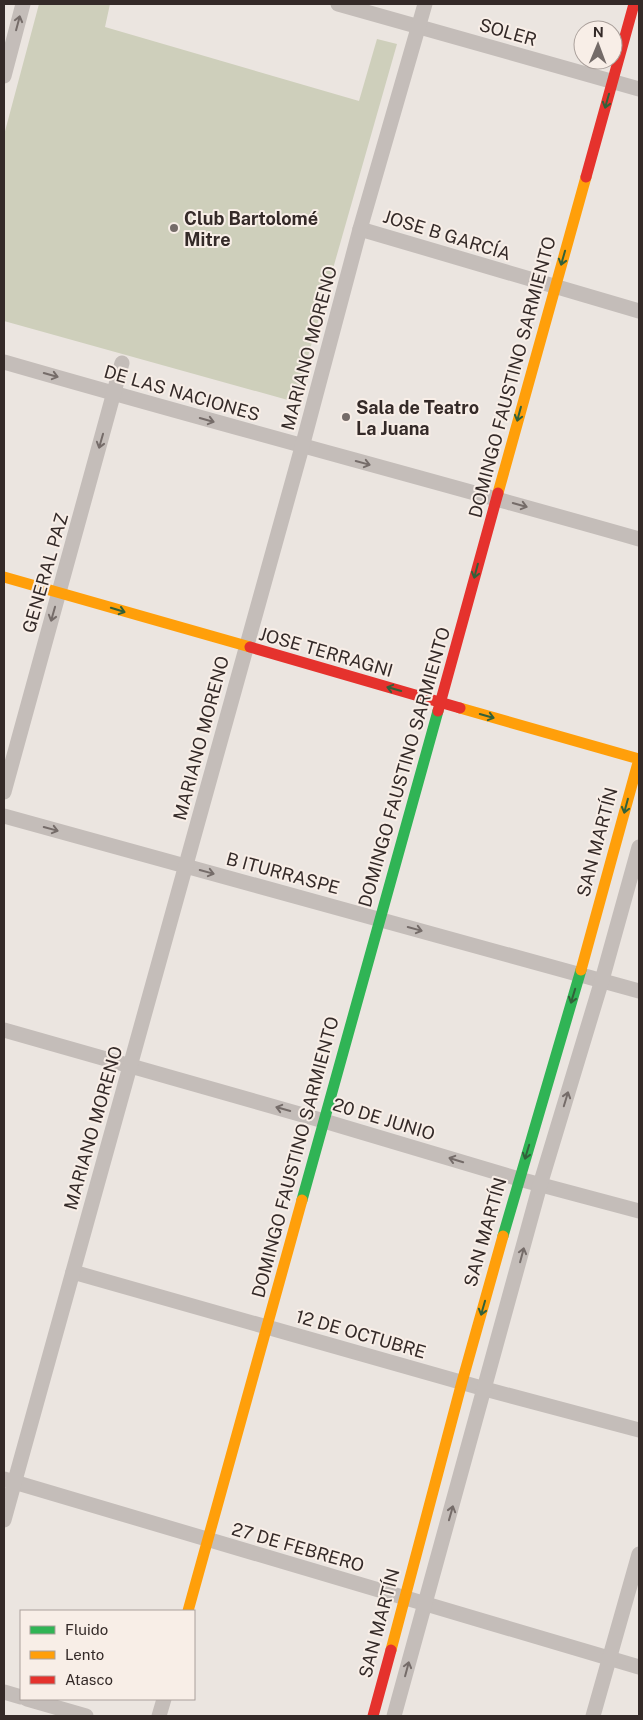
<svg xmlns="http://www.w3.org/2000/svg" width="643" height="1720" font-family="'Public Sans',sans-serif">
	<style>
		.grass { fill: #cecfbb }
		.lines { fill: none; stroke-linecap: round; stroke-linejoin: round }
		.street { stroke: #c4bdb9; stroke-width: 15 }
		.fast { stroke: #30b455; stroke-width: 11 }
		.slow { stroke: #ff9f0a; stroke-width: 11 }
		.jam { stroke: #e5322d; stroke-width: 11 }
		.oneway { stroke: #756c69 }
		.oneway2 { stroke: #32613a }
		.poi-dot { fill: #746b68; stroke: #f8eee7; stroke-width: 2 }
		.labels { text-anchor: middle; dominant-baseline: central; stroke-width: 4; stroke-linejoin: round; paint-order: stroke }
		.street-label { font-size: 18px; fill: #342a28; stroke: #f8eee7 }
		.poi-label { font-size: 18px; font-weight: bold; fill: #342a28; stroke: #f8eee7; text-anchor: start }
	</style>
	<rect width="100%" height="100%" fill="#ebe5e0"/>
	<path class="grass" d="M39,4h71l-5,23 254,74 18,-62 20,5 -102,358 -291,-81v-186z"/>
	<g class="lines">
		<g class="street">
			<path d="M338,4l301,85"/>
			<path d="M4,76l19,-72"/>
			<path d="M360,229l279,82"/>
			<path d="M4,362c211,61 424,117 635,177"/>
			<path d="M4,792l118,-429"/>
			<path d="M4,816l635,175"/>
			<path d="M4,1030l320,91 195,58 120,32"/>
			<path d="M73,1272l412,117 154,41"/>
			<path d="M4,1479l635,188"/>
			<path d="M4,1520l298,-1073 58,-218 65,-225"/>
			<path d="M4,1692l17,5"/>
			<path d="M27,1699l59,17"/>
			<path d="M159,1716l5,-17"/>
			<path d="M394,1716l146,-531 62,-205 37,-133"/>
			<path d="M593,1716l46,-162"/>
		</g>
		<g class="fast">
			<path d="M302,1200l136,-489"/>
			<path d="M503,1236l78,-266"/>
		</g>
		<g class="slow">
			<path d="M498,493l88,-316"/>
			<path d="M4,577l246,70"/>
			<path d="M460,708l179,51 -58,211"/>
			<path d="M188,1611l114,-411"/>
			<path d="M391,1650l71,-268 41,-146"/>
		</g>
		<g class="jam">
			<path d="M586,177l48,-173"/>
			<path d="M250,647l210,61"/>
			<path d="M438,711l60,-218"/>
			<path d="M373,1716l18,-66"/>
		</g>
	</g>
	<defs><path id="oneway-shaft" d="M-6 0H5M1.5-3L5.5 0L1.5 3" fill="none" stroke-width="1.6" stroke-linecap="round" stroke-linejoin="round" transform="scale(1.25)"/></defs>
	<g class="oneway">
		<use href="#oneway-shaft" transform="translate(18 23) rotate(-75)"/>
		<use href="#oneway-shaft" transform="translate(51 375) rotate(16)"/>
		<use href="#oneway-shaft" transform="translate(207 420) rotate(16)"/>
		<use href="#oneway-shaft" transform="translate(101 441) rotate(106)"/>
		<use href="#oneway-shaft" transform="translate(363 463) rotate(15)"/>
		<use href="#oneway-shaft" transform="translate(520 505) rotate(16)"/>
		<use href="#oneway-shaft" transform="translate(53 614) rotate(106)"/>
		<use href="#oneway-shaft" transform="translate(51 829) rotate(15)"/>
		<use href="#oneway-shaft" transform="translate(207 872) rotate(15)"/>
		<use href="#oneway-shaft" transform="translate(415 929) rotate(15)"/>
		<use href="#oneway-shaft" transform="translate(566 1099) rotate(-73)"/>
		<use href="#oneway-shaft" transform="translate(283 1109) rotate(-164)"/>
		<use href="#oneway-shaft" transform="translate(456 1160) rotate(-163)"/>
		<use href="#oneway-shaft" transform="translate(522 1255) rotate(-75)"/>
		<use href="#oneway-shaft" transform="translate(451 1513) rotate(-74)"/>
		<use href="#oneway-shaft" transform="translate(407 1669) rotate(-75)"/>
	</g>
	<g class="oneway2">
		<use href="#oneway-shaft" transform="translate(607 101) rotate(106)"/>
		<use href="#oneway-shaft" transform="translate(563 258) rotate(106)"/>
		<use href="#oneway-shaft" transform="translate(519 414) rotate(105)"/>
		<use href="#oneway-shaft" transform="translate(476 571) rotate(105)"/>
		<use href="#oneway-shaft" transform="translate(118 610) rotate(17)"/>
		<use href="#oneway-shaft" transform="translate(394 689) rotate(-164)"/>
		<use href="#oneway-shaft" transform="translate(487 716) rotate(16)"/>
		<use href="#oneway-shaft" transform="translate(626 806) rotate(105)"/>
		<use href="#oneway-shaft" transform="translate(573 996) rotate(107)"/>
		<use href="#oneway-shaft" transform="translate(527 1152) rotate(107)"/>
		<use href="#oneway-shaft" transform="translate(483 1308) rotate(106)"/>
	</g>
	<g class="poi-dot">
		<circle cx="174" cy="228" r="5"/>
		<circle cx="346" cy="417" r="5"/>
	</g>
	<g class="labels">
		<g class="street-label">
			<text transform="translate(508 32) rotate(16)">SOLER</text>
			<text transform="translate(447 235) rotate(17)">JOSE B GARCÍA</text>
			<text transform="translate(309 348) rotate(-75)">MARIANO MORENO</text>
			<text transform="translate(512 377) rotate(-75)">DOMINGO FAUSTINO SARMIENTO</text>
			<text transform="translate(182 393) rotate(16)">DE LAS NACIONES</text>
			<text transform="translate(45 573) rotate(-74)">GENERAL PAZ</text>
			<text transform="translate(326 652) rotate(16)">JOSE TERRAGNI</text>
			<text transform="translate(201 738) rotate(-75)">MARIANO MORENO</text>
			<text transform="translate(404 767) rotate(-74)">DOMINGO FAUSTINO SARMIENTO</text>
			<text transform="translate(597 842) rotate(-75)">SAN MARTÍN</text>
			<text transform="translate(283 873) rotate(15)">B ITURRASPE</text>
			<text transform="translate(384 1119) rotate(17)">20 DE JUNIO</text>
			<text transform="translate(93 1128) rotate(-74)">MARIANO MORENO</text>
			<text transform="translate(295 1157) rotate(-75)">DOMINGO FAUSTINO SARMIENTO</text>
			<text transform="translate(485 1232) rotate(-74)">SAN MARTÍN</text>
			<text transform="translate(361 1334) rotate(16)">12 DE OCTUBRE</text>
			<text transform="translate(298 1547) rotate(16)">27 DE FEBRERO</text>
			<text transform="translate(379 1623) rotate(-75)">SAN MARTÍN</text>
		</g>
		<g class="poi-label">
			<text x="184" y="218">Club Bartolomé<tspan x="184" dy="21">Mitre</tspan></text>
			<text x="356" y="407">Sala de Teatro<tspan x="356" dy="21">La Juana</tspan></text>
		</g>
	</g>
	<rect width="643" height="1720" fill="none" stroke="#342a28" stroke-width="10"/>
	<rect x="20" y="1610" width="175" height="90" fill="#f8eee7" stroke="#aaa09b"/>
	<rect x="30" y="1626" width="25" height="8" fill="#30b455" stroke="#aaa09b"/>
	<text x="65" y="1635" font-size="15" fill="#342a28">Fluido</text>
	<rect x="30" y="1651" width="25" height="8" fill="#ff9f0a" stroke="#aaa09b"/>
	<text x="65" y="1660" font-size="15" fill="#342a28">Lento</text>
	<rect x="30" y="1676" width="25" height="8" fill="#e5322d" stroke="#aaa09b"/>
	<text x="65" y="1685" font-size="15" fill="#342a28">Atasco</text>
	<g transform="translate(598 45) rotate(1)"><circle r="24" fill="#f8eee7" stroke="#aaa09b"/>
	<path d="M0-4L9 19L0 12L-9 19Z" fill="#746b68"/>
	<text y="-8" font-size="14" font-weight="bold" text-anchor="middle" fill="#342a28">N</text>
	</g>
</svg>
